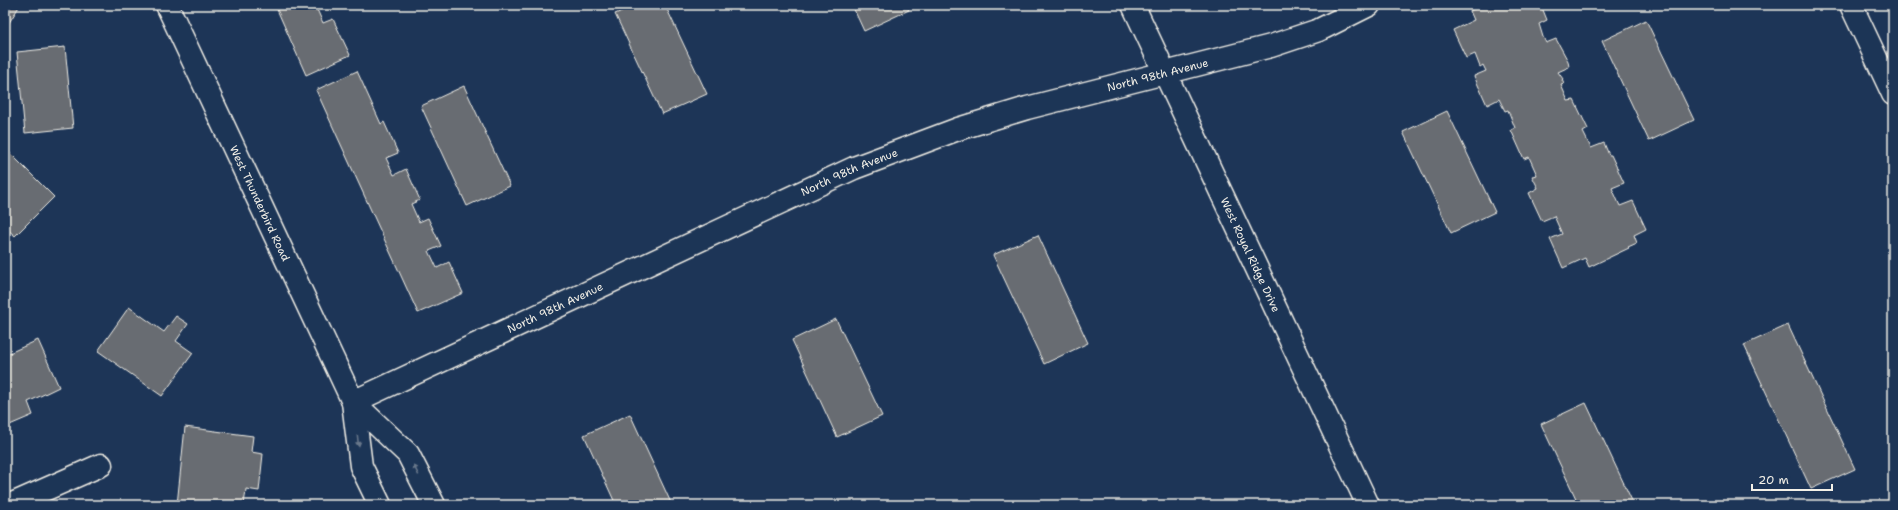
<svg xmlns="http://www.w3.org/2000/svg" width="1898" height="510" font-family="'Shantell Sans',sans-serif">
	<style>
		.building { fill: #686c72; stroke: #f4f1e8 }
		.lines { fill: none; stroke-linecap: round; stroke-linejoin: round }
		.minor-casing { stroke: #f4f1e8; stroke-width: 25 }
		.major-casing { stroke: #f4f1e8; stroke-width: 25 }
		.minor { stroke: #1d3557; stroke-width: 22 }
		.major { stroke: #1d3557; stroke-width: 22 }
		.oneway { fill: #68778a }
		.labels { text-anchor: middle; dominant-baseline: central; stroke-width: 3; stroke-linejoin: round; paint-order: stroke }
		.street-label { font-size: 11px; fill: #f4f1e8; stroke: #1d3557 }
	</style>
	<rect width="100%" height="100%" fill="#1d3557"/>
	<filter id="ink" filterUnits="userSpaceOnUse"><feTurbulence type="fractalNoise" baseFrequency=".025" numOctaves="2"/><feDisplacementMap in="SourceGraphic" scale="8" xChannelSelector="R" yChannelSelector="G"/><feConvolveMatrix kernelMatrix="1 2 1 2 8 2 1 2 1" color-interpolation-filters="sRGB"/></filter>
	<g filter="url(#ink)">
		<g class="building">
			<path d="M5,5h15l-13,21 -2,-1z"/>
			<path d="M275,5h40l8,18 10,-4 17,36 -44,20z"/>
			<path d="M636,5h29l42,89 -45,20 -47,-100z"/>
			<path d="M852,5h54l3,5 -45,21z"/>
			<path d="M1482,5h59l6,15 -8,4 4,13 3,6 10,-4 12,22 1,6 -11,5 5,7 -1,1 2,4 -3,1 7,16 6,-1 14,29 -5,3 8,16 13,-5 5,12h2l13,28 -12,5 8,18 13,-5 13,28 -12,6 3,8 -9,4 1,1 -40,19 -4,-9 -22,10 -13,-29 12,-5 -8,-18 -12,5 -13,-28 9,-5 -6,-12 5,-1 -8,-18 -5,2 -13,-29 4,-2 -7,-18 -3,1 -6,-12 -12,6 -13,-29 12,-5 -3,-6 -3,2 -5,-13 -9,4 -13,-28 21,-10 -4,-9z"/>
			<path d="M1646,20l48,100 -45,21 -47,-100z"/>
			<path d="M65,47l8,81 -48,5 -8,-81z"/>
			<path d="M357,71l24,53 3,-2 14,31 -12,5 8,17 12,-6 14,31 -9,4 8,18 9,-4 13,28 -12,5 8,17 12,-6 14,31 -45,20 -102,-223z"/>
			<path d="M464,86l46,100 -43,20 -46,-100z"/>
			<path d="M1447,111l48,101 -44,21 -48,-101z"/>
			<path d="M6,149l48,48 -39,39 -10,-9z"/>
			<path d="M1038,235l50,108 -44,21 -51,-109z"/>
			<path d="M129,307l35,25 12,-16 12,8 -12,17 17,12 -31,43 -64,-45z"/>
			<path d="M836,319l46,97 -45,21 -45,-97z"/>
			<path d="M1788,325l67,144 -44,20 -67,-144z"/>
			<path d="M38,340l21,47 -31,15 5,13 -28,12v-72z"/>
			<path d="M1586,403l48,102h-55l-38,-81z"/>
			<path d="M630,414l42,91h-56l-32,-70z"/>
			<path d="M185,427l68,9 -2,16 12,2 -4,37 -13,-2 -2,16h-67z"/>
		</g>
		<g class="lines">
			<g class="minor-casing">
				<g id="minor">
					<path id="s1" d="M1133,5l235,500"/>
					<path d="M1851,5l42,89"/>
					<path id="s2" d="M353,402l501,-234 104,-39 69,-21 244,-62 48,-16 50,-25"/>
					<path d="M10,505l91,-40"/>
				</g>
			</g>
			<g class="major-casing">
				<g id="major">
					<path id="s3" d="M167,5l186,397 8,64 19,39"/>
					<path d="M353,402l55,52 26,51"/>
				</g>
			</g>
			<use href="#minor" class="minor"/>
			<use href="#major" class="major"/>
		</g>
		<defs><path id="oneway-solid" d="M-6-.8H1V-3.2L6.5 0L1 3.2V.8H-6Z"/></defs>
		<g class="oneway">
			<use href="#oneway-solid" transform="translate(358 441) rotate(83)"/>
			<use href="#oneway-solid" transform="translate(416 470) rotate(-117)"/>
		</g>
	</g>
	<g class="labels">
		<g class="street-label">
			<text stroke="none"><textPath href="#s2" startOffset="871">North 98th Avenue</textPath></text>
			<text stroke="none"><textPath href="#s2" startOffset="547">North 98th Avenue</textPath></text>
			<text stroke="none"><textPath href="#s3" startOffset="219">West Thunderbird Road</textPath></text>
			<text stroke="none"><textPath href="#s1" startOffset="276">West Royal Ridge Drive</textPath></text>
			<text stroke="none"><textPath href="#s2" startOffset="223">North 98th Avenue</textPath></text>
		</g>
	</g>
	<rect width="1898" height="510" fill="none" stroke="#1d3557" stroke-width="20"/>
	<rect x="10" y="10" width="1878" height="490" fill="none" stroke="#f4f1e8" stroke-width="1.5" filter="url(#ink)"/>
	<path d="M1752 484v6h80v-6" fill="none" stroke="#f4f1e8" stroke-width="2"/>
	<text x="1758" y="484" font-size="12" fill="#f4f1e8" stroke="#1d3557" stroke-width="3" paint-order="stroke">20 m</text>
</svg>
